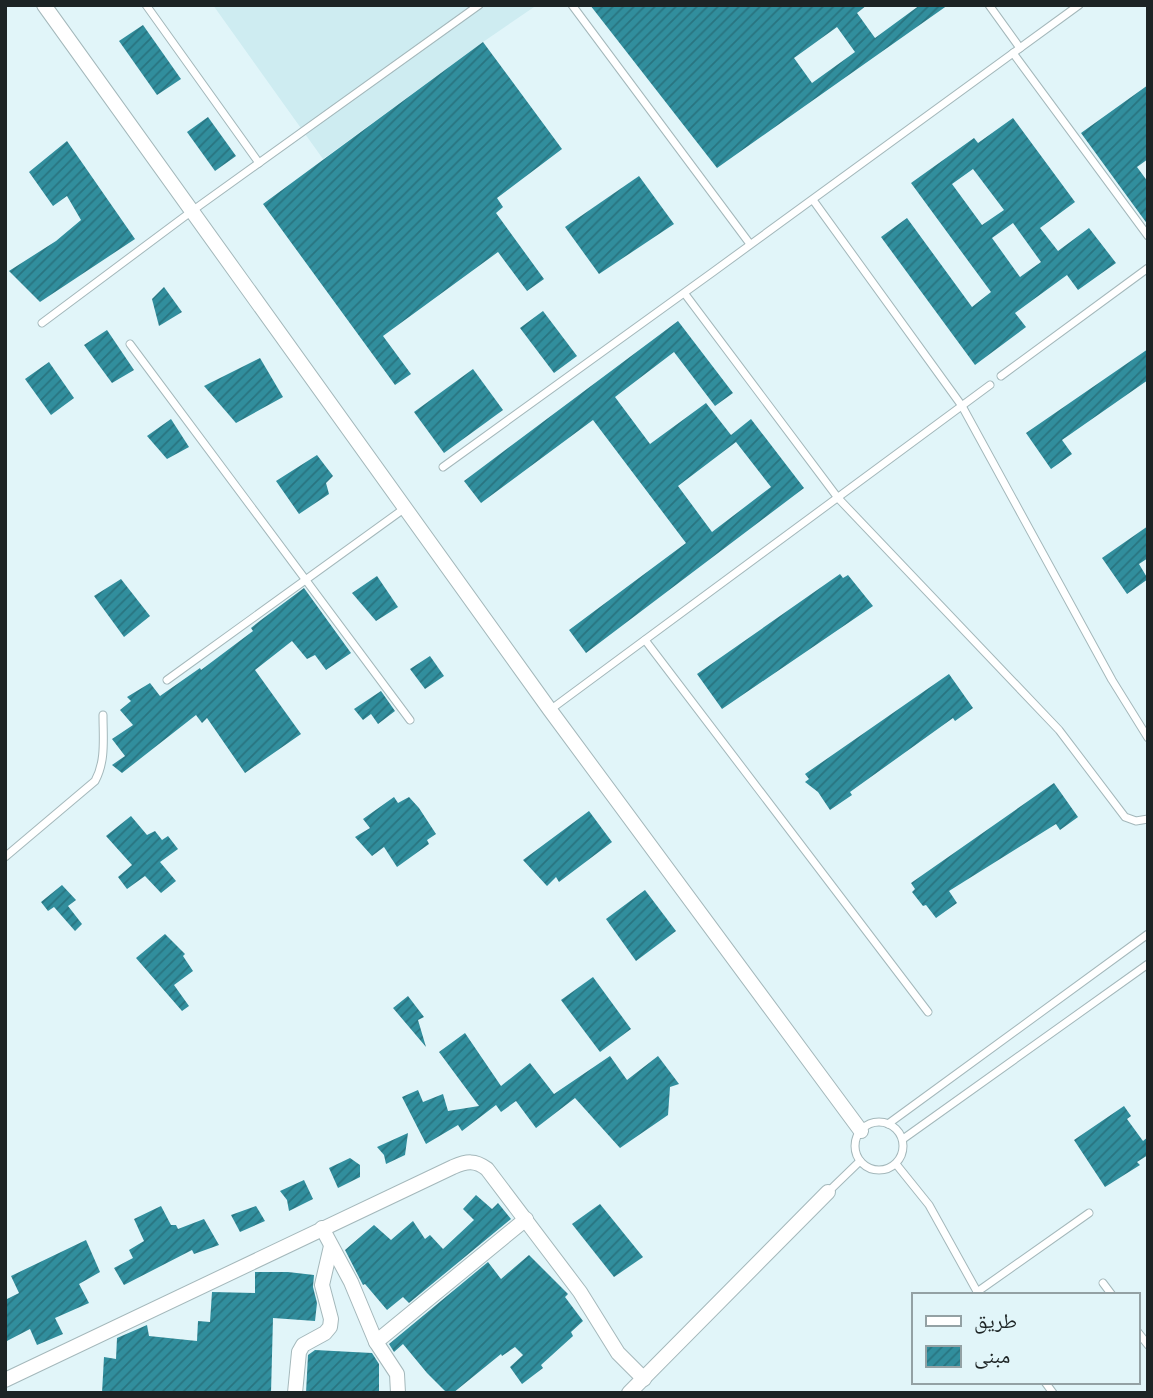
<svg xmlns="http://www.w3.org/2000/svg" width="1153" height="1398" font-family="'Work Sans','Noto Naskh Arabic',sans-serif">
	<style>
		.built { fill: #ceecf1 }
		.building { fill: url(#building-hatch); fill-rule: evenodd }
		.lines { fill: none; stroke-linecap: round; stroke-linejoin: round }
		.service-casing { stroke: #a4b8bb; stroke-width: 9 }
		.minor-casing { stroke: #a4b8bb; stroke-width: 16 }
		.service { stroke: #fff; stroke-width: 7 }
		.minor { stroke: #fff; stroke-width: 14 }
	</style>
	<defs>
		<pattern id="building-hatch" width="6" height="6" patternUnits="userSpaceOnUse" patternTransform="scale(1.75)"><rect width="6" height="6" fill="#318e9d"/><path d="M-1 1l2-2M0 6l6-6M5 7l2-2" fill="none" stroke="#297480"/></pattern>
	</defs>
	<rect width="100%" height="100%" fill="#e1f5f9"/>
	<path class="built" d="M213,5h324l-54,37 -160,117z"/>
	<g class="building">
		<path d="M590,5h277l-10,8 18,25 45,-33h28l-231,163zM837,27l18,25 -43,31 -18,-25z"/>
		<path d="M143,25l38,54 -24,16 -38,-54z"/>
		<path d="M483,42l79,107 -65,49 6,9 -7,6 48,66 -17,12 -29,-39 -115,84 28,38 -16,11 -132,-181z"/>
		<path d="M1148,85v74l-11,8 11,15v43l-67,-92z"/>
		<path d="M208,117l28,39 -21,15 -28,-39z"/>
		<path d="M1013,118l62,84 -35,26 18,23 31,-23 27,35 -38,27 -11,-15 -52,38 11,14 -51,38 -94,-128 26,-19 65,89 19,-15 -80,-109 63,-45 4,5zM973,169l31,41 -22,15 -30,-41zM1013,223l28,39 -21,15 -28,-39z"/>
		<path d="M67,141l68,98 -95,63 -31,-31 47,-30 25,-21 -14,-24 -14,10 -24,-34z"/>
		<path d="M639,176l35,48 -75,50 -34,-47z"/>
		<path d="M164,287l18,25 -23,14 -7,-27z"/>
		<path d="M543,311l34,45 -23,17 -34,-45z"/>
		<path d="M678,321l55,72 -18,13 -41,-54 -59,45 35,47 56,-41 25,32 20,-16 53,69 -218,165 -17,-23 117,-87 -93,-123 -112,83 -17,-22zM736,442l35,45 -59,45 -34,-46z"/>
		<path d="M107,330l27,40 -22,13 -28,-38z"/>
		<path d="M1148,349v31l-86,60 10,14 -21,15 -25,-36z"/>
		<path d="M260,358l23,39 -47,26 -32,-37z"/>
		<path d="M49,362l25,36 -23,17 -26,-36z"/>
		<path d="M473,369l30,41 -59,43 -30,-41z"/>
		<path d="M171,419l18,28 -22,12 -20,-23z"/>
		<path d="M317,455l16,21 -7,7 3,11 -30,20 -23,-33z"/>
		<path d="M1148,526v32l-9,6 9,15 -21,15 -25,-36z"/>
		<path d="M840,574l3,4 5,-3 25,31 -151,103 -25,-35z"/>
		<path d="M377,576l21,31 -22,14 -24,-28z"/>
		<path d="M121,579l29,37 -26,21 -30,-41z"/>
		<path d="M304,588l47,65 -25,17 -11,-15 -8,4 -15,-18 -37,29 46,64 -56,39 -38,-55 -5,5 -6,-8 -74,58 -10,-8 13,-9 -13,-17 21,-14 -13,-15 11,-9 -4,-4 23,-14 10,13 40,-28 1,2 52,-39 -2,-3 10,-8z"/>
		<path d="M430,656l14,20 -19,13 -15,-20z"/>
		<path d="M949,674l24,34 -18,13 -2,-3 -103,74 2,3 -22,15 -12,-18 -13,-10 4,-3 -4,-5z"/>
		<path d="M381,691l14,20 -17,13 -7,-10 -8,6 -9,-11z"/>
		<path d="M1054,783l24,34 -18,13 -4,-6 -107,67 8,12 -21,15 -10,-13 -3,1 -11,-14 3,-3 -4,-6z"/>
		<path d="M394,797l4,6 11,-6 10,11 17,26 -9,6 2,4 -32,23 -13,-20 -12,9 -17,-19 15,-9 -7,-9z"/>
		<path d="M589,811l23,31 -53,40 -3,-5 -9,9 -24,-26z"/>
		<path d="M131,816l16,19 8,-4 7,9 6,-4 10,13 -18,13 16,19 -15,12 -16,-17 -18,13 -9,-12 14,-12 -26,-29z"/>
		<path d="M62,885l14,15 -8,6 14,18 -7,7 -21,-24 -6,4 -7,-9z"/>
		<path d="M645,890l31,41 -40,30 -30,-42z"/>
		<path d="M165,934l20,20 -2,2 10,15 -19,14 15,21 -7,5 -46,-53z"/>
		<path d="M593,977l38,52 -31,23 -39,-52z"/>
		<path d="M408,996l16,21 -6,3 8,27 -33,-39z"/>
		<path d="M465,1033l36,53 29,-23 24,31 56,-38 17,24 31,-24 21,28 -9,3 -2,28 -48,33 -45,-50 -39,30 -20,-27 -15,11 -5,-7 -34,26 -4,-6 -32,19 -24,-47 16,-7 5,12 20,-8 5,17 31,-5 -40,-54z"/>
		<path d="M1124,1106l7,10 -4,3 16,22 5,-4v18l-11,7 3,3 -35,22 -31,-47z"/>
		<path d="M408,1133l-3,22 -19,9 -2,-9 -7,-8z"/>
		<path d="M350,1158l10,7v12l-22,11 -9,-20z"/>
		<path d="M304,1180l9,19 -24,12 -2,-11 -7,-9z"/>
		<path d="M476,1195l16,14 6,-6 13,16 -102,84 -6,-6 -16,13 -22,-26 -2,1 -18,-35 29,-25 17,15 22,-19 12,18 5,-4 13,14 31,-29 -11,-11z"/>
		<path d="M600,1204l43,53 -29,20 -42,-53z"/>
		<path d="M161,1206l10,19h5l2,4 26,-10 15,26 -25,9 -2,-4 -68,35 -10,-17 19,-10 -4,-8 15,-9 -10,-22z"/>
		<path d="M256,1206l9,15 -25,11 -9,-17z"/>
		<path d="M86,1240l14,32 -21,12 10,19 -34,15 8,16 -26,11 -7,-16 -25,13v-42l14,-7 -8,-17z"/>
		<path d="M529,1255l39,39 -3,3 18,24 -12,11 2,4 -32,29 2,3 -21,16 -12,-17 13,-12 -8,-8 -13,9 -1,-2 -48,39h-6l-20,-20 -24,-29 -9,8 -5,-8 99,-82 13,17z"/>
		<path d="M255,1272h33l26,3 -1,12 4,16 -2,18 -42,-3 -2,75h-169l2,-36 12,2 1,-21 30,-13 2,11 48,5 1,-20 12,1 2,-30 43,1z"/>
		<path d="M315,1350l57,3 7,11v29h-73l2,-38z"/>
	</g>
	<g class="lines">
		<g class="service-casing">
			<g id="service">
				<path d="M146,5l113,158"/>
				<path d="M572,5l178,239"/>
				<path d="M989,5l31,43"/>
				<path d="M1013,53l135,183"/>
				<path d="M813,200l149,206 150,274 36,58"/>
				<path d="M685,294l153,204 221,232 66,87 11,4 12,-2"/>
				<path d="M42,323l150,-112 287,-206"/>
				<path d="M130,344l280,376"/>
				<path d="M1001,376l147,-108"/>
				<path d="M443,467c213,-153 424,-307 636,-462"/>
				<path d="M645,640l283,372"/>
				<path d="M167,680l238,-172"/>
				<path d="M550,710l440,-325"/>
				<path d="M5,857l90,-76c11,-20 8,-43 8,-66"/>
				<circle cx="879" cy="1146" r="24"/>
				<path d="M888,1124l260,-190"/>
				<path d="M903,1139l245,-175"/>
				<path d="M896,1164l33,41 50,90"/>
				<path d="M828,1192l32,-31"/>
				<path d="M1103,1283l9,12"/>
				<path d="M977,1292l112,-79"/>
				<path d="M1137,1331l11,14"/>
				<path d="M1045,1382l8,11"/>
			</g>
		</g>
		<g class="minor-casing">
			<g id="minor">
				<path d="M44,5l506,705 311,421"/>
				<path d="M322,1228l29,54 25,60 21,32 1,19"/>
				<path d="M376,1342l150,-123"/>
				<path d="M5,1380l448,-213c14,-6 22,-7 34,2l93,123 38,61 26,26"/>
				<path d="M295,1393l4,-41 4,-7 22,-12 5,-6 1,-8 -9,-34 9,-39"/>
				<path d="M629,1393l199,-201"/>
			</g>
		</g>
		<use href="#service" class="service"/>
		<use href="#minor" class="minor"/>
	</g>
	<rect width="1153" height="1398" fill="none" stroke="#1d2425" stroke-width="14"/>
	<rect x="912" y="1293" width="228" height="91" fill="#e1f5f9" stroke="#93a1a4" stroke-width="2"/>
	<rect x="926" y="1316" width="35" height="10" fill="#ffffff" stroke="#93a1a4" stroke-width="2"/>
	<text x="974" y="1328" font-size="21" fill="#1d2425">طريق</text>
	<rect x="926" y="1346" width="35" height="21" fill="url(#building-hatch)" stroke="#93a1a4" stroke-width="2"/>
	<text x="974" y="1363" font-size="21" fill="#1d2425">مبنى</text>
</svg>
